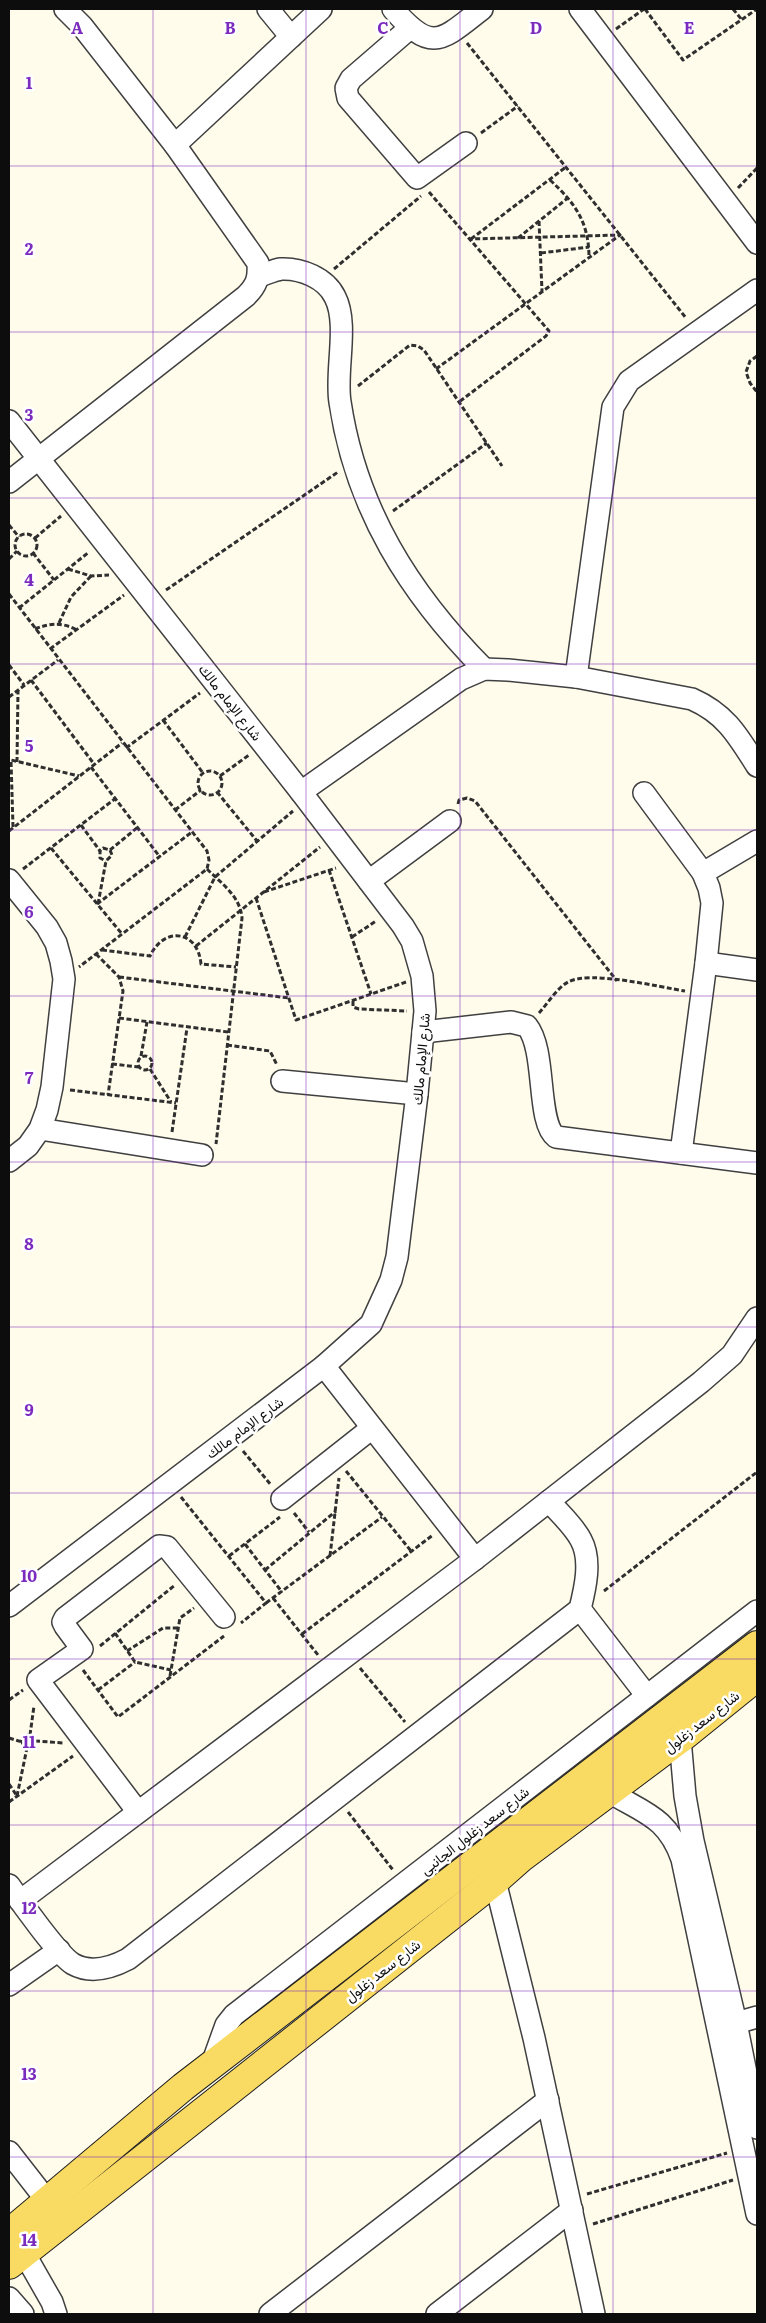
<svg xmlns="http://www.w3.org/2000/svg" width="766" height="2323" font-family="Literata,Vazirmatn,serif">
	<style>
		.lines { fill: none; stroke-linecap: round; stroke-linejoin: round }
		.minor-casing { stroke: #404040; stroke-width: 24 }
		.major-casing { stroke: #1e1e1e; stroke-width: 30 }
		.path { stroke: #2f2f2f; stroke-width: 3; stroke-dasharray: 5 2.5; stroke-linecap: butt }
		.minor { stroke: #fff; stroke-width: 21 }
		.major { stroke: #f9da62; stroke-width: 28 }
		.grid { fill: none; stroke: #7b2cbf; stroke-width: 1; stroke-opacity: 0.55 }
		.labels { text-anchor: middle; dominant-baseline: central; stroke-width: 5; stroke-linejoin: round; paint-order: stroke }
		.street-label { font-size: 14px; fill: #0d0d0d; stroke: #fff }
		.grid-label { font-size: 16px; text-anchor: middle; font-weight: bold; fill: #7b2cbf; stroke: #fff; stroke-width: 5; stroke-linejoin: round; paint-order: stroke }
	</style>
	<rect width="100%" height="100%" fill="#fffcec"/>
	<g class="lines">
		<g class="minor-casing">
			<g id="minor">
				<path d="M268,9l23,28"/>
				<path d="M393,9c39,45 48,32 89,0"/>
				<path d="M580,9l177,234"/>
				<path d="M410,28l-59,51 -5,9 2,10 69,80 49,-35"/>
				<path d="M175,145l146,-136"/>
				<path d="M259,276c7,-2 15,-6 22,-7 20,-1 45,9 54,28 14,27 0,74 5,105 16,107 69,191 144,267"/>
				<path d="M9,421l292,371 102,134 9,15 10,35 3,35 -8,83 -20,163 -6,23 -20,44 -47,42 -315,240"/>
				<path d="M9,482l237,-186c11,-11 13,-18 12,-33l-83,-118 -93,-119 -17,-17"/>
				<path d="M576,677l37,-270 16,-26 128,-91"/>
				<path d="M301,792l160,-113 23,-10 24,1 68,7 116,22c34,15 46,37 65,67"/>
				<path d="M644,793l59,80 6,15 3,15 -6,60 -25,190"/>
				<path d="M703,873l54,-32"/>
				<path d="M9,880l38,47 9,16 5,18 3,18 -12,108 -5,23 -7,19 -12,17 -19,15"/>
				<path d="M369,881l81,-60"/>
				<path d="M706,963l51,7"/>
				<path d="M423,1032l88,-10 16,4c20,25 9,96 29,111l201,26"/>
				<path d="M282,1081l135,13"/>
				<path d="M40,1129l162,26"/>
				<path d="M324,1366l151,193"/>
				<path d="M282,1499l90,-71"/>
				<path d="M580,1609l67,87"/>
				<path d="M680,1739l5,57 8,45 43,182 21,105"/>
				<path d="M608,1791c35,22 59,25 74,68l75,355"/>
				<path d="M138,1812l-100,-132 44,-31 -17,-23 -2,-4 2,-4 94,-72 8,1 57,70"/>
				<path d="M495,1881l39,157 60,276"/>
				<path d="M9,1885c11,16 50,71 64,79 18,10 38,4 55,-5l452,-350c5,-20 12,-49 1,-69 -7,-14 -22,-27 -32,-39"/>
				<path d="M20,1901l455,-342 226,-177 31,-27 25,-37"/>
				<path d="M9,1985l50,-35"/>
				<path d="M736,2023l21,-6"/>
				<path d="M212,2064l14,-39 8,-10 523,-404"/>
				<path d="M9,2152l39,50"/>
				<path d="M24,2253l28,49 4,12"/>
				<path d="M9,2298l14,16"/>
				<path d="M270,2314l278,-214"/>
				<path d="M437,2314l135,-104"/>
			</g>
		</g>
		<g class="major-casing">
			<g id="major">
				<path d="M9,2233l174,-146 574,-442"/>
				<path d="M9,2265l486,-384 26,-23 159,-119 77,-62"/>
			</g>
		</g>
		<g class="path">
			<path d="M645,9l38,51 74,-51"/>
			<path d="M733,9l9,11"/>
			<path d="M616,29l28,-20"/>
			<path d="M467,43l219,275"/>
			<path d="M481,133l37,-27"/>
			<path d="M550,180c25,23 39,42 39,78"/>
			<path d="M738,188l19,-20"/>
			<path d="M429,192l120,139 -3,5 -87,66"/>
			<path d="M539,221l3,70"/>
			<path d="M518,238l51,-41"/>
			<path d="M471,239l95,-72"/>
			<path d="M541,253l48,-6"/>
			<path d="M334,269l87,-73"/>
			<path d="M757,356l-7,5 -4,11 4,11 7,9"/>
			<path d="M436,369l184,-134 -150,4"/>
			<path d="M358,386l52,-41 8,1 6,4 78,116"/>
			<path d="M393,511l94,-68"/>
			<path d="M9,525l10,12"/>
			<circle cx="26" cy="545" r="11"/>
			<path d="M35,538l26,-22"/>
			<path d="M33,553l21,27"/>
			<path d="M9,559l8,-8"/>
			<path d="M68,569l23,7 18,-1"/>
			<path d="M166,590l172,-118"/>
			<path d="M9,594l198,257 2,9 -2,9 -128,98"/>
			<path d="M19,608l70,-56"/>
			<path d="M59,623l12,-26 20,-21"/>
			<path d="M35,629c15,-6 27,-7 42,1"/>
			<path d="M50,649l74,-54"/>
			<path d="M9,665l15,20"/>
			<path d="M31,680l63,84"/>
			<path d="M9,697l49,-37"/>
			<path d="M163,720l40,53"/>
			<path d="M126,748l74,-55"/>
			<path d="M17,762l1,-72"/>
			<path d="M91,767l69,90"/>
			<circle cx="210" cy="783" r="12"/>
			<path d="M220,776l29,-21"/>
			<path d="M217,792l40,49"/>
			<path d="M458,804l1,-4 8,-2 8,3 142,180"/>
			<path d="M175,810l26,-20"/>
			<path d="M81,825l19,26"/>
			<path d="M13,827l-2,-67 68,16"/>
			<path d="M9,831l113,-88"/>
			<path d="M51,848l71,86"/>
			<path d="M110,850l28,-23"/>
			<path d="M23,869l93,-71"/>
			<path d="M207,869c15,15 33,27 35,49l-26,226"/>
			<path d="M329,870l42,124"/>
			<path d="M264,892l72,-24"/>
			<path d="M256,898l40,122 110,-38"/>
			<path d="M97,904l95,-72"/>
			<path d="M98,904l8,-43 6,-6 -2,-5 -7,-2 -3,3v7l6,3"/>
			<path d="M185,937l30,-60 78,-66"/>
			<path d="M352,937l24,-16"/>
			<path d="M196,946l124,-99"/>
			<path d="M102,950l48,6c14,-30 48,-26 51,8l35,3"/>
			<path d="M96,954l23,23 4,14 -15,104"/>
			<path d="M119,977l170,21"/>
			<path d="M353,1001v6l6,2 48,2"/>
			<path d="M539,1013c9,-10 18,-25 29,-31 22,-12 91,5 117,9"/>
			<path d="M119,1018l109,14"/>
			<path d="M227,1045l43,6 7,14"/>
			<circle cx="145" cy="1063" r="7"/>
			<path d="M141,1056l6,-34"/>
			<path d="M112,1064l27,3"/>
			<path d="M150,1069l21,33"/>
			<path d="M70,1090l106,13"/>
			<path d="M172,1132l15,-104"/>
			<path d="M243,1451l28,34"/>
			<path d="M346,1471l65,80"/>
			<path d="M181,1497l85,106 -25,20"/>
			<path d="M294,1513l15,19"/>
			<path d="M245,1544l37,48"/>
			<path d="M229,1556l51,-39"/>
			<path d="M330,1556l9,-78"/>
			<path d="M265,1570l71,-59"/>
			<path d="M604,1591l153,-119"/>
			<path d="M273,1598l45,57"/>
			<path d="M266,1603l116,-86"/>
			<path d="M115,1633l20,29 36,8"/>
			<path d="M302,1634l131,-99"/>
			<path d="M100,1646l75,-61"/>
			<path d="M127,1651l36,-23h15"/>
			<path d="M360,1668l45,54"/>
			<path d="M83,1670l35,47 106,-81"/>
			<path d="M170,1676l10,-58 14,-10"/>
			<path d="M98,1690l37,-28"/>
			<path d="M9,1700l14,-10"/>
			<circle cx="28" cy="1741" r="6"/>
			<path d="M30,1735l4,-29"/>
			<path d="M9,1738l13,4"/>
			<path d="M35,1741l29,2"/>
			<path d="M9,1784l8,12"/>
			<path d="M17,1796l10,-48"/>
			<path d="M9,1802l64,-46"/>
			<path d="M348,1812l45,58"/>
			<path d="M587,2194l140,-41"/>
			<path d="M593,2224l140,-44"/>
		</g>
		<use href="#minor" class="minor"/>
		<use href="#major" class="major"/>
	</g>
	<path class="grid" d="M153,9v2305M306,9v2305M460,9v2305M613,9v2305M9,166h748M9,332h748M9,498h748M9,664h748M9,830h748M9,996h748M9,1162h748M9,1327h748M9,1493h748M9,1659h748M9,1825h748M9,1991h748M9,2157h748"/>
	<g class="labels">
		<g class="street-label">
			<text transform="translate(231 702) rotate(52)">شارع الإمام مالك</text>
			<text transform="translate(420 1059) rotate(-85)">شارع الإمام مالك</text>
			<text transform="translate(244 1427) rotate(-37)">شارع الإمام مالك</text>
			<text transform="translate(701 1721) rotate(-38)">شارع سعد زغلول</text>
			<text transform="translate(474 1830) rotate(-38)">شارع سعد زغلول الجانبى</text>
			<text transform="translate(382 1970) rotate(-38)">شارع سعد زغلول</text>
		</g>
	</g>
	<g class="grid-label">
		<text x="77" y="34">A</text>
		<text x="230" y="34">B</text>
		<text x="383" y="34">C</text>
		<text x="536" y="34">D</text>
		<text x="689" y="34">E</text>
		<text x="29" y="89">1</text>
		<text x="29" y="255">2</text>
		<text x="29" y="421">3</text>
		<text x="29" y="586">4</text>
		<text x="29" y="752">5</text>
		<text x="29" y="918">6</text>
		<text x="29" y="1084">7</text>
		<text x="29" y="1250">8</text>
		<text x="29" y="1416">9</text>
		<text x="29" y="1582">10</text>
		<text x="29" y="1748">11</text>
		<text x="29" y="1914">12</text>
		<text x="29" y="2080">13</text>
		<text x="29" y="2246">14</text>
	</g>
	<rect width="766" height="2323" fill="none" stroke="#0d0d0d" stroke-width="20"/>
</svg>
